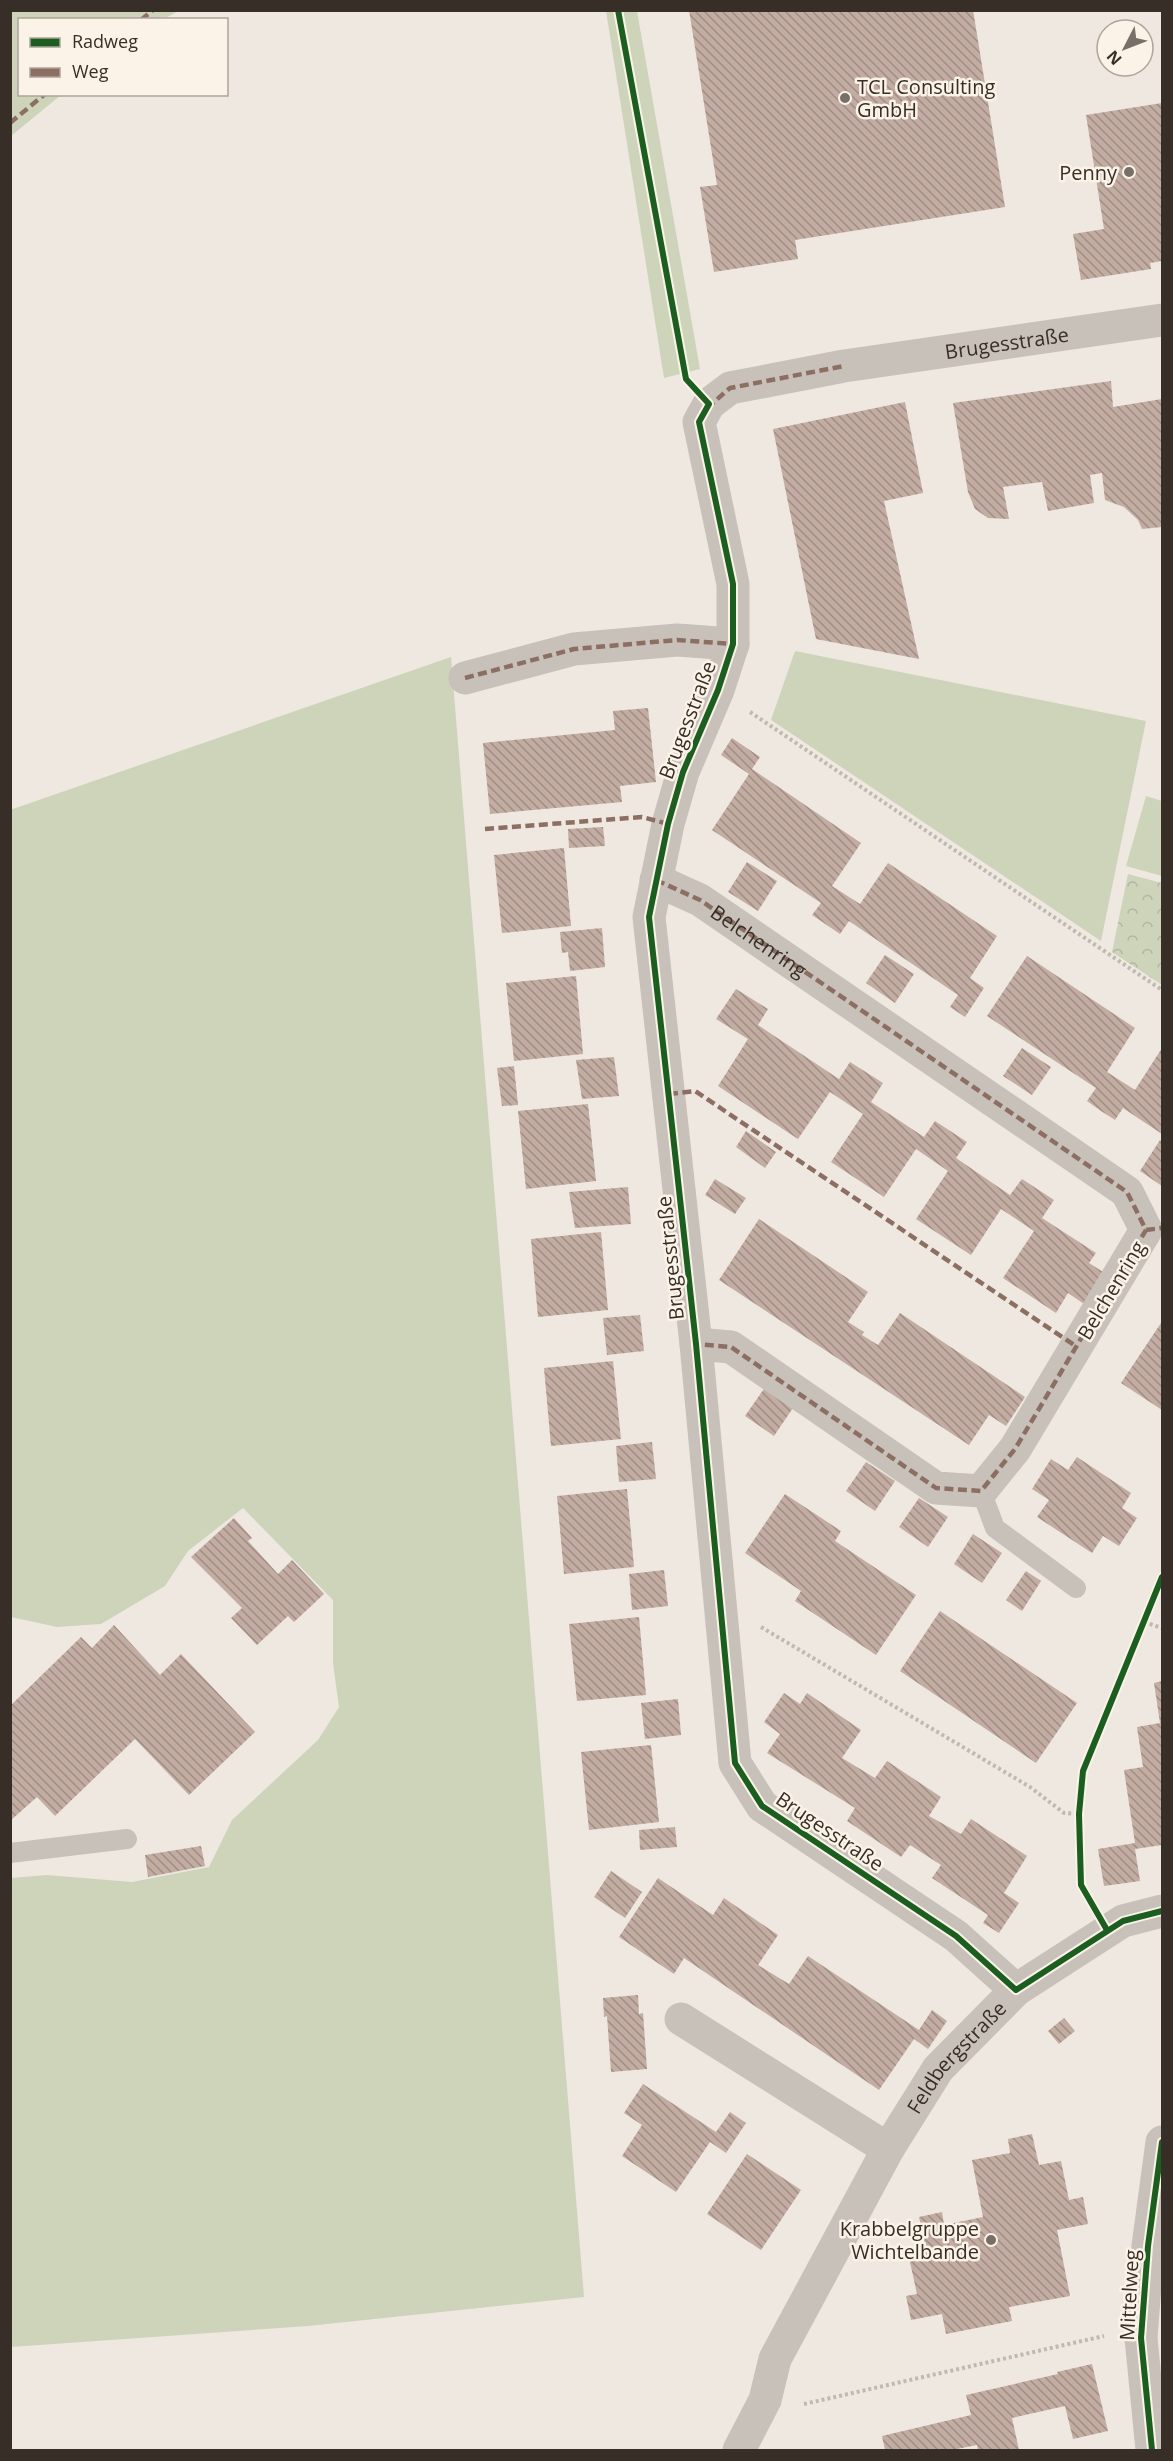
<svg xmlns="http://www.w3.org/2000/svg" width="1173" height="2461" font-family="'Open Sans',sans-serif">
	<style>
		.grass { fill: #ced4ba }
		.forest { fill: url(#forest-crowns) }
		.building { fill: url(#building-back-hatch) }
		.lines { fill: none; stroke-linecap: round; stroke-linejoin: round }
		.path { stroke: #c0b9b2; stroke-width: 4; stroke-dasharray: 3 3; stroke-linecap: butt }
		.lane { stroke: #c7c1ba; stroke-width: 20 }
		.street { stroke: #c7c1ba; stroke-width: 33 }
		.quiet { stroke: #8d6e63; stroke-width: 4.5; stroke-dasharray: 9 4.5; stroke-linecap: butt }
		.cycleway-casing { stroke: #fbf3e8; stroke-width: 10 }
		.cycleway { stroke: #1b5e20; stroke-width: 6 }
		.poi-dot { fill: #786f69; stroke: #fbf3e8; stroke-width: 2 }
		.labels { text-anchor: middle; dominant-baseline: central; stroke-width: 5; stroke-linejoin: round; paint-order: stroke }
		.poi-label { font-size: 20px; fill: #382e28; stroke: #fbf3e8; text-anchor: end }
		.street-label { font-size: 20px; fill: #382e28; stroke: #fbf3e8 }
	</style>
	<defs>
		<pattern id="forest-crowns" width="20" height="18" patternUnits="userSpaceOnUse" patternTransform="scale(1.5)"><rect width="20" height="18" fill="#ced4ba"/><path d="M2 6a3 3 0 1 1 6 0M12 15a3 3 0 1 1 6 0" fill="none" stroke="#b2b6a0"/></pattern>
		<pattern id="building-back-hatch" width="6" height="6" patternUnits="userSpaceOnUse" patternTransform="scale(1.5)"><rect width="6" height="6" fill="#c3ada2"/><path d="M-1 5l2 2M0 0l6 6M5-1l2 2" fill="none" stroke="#9f8d84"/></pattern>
	</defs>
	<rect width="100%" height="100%" fill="#eee8e1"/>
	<g class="grass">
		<path d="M11,10h167v1l-14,8 -144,1v74l41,1 -50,41z"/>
		<path d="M606,11h31l63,358 -36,9z"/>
		<path d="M795,651l351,70 -45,220 -330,-221z"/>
		<path d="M451,657l133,1640 -276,29 -297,21v-469l36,-3 85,7 77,-15 23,-47 86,-80 21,-33 -6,-44v-63l-90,-92 -55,43 -23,35 -64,38 -44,3 -46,-10 -1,-807z"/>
		<path d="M1146,796l16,5v75l-36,-10z"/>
	</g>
	<path class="forest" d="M1128,874l34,9v102l-50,-33z"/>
	<g class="building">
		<path d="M689,10h284l32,197 -210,33 3,19 -84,13 -14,-85 17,-2z"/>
		<path d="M1162,103v158l-12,2 1,6 -70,11 -8,-46 31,-5 -18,-114z"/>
		<path d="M1111,381l2,26 49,-8v128l-20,2 -4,-9 -14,-13 -19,-7 -3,-27 -12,2 4,28 -46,8 -6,-29 -39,5 6,32 -21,-1 -13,-9 -7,-17 -15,-89z"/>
		<path d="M905,402l18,91 -39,8 35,158 -103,-20 -43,-210z"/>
		<path d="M648,708l8,74 -36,4 2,16 -132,12 -7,-71 132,-13 -2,-19z"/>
		<path d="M732,738l28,19 -8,12 109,74 -29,43 28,18 28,-41 109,73 -27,42 14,10 -19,29 -15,-10 8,-12 -109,-74 -9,13 -28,-19 9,-12 -109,-73 37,-56 -28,-19z"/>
		<path d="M603,827l2,19 -36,2 -1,-19z"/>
		<path d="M564,848l7,78 -69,7 -8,-78z"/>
		<path d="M747,862l30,19 -19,30 -30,-19z"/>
		<path d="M602,928l3,39 -35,4 -2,-19 -6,1 -2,-21z"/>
		<path d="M885,955l29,19 -19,29 -29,-20z"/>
		<path d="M1027,956l108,72 -28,44 28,18 27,-42v86l-39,-26 -8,12 -14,-9 -14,-10 9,-13 -109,-72z"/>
		<path d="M576,976l7,78 -69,7 -8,-78z"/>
		<path d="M736,989l32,20 -10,16 81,54 11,-17 33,21 -12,19 26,17 27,18 11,-16 32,21 -11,16 54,37 12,-16 32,21 -12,18 54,35 -7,10 19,12 -21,31 -19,-13 -12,20 -53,-35 31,-47 -33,-22 -30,46 -55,-36 32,-48 -32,-22 -32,48 -53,-35 32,-48 -33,-22 -32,47 -80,-53 30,-47 -32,-20z"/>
		<path d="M1022,1048l29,19 -19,28 -29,-19z"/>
		<path d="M614,1057l5,39 -37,3 -6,-39z"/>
		<path d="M514,1066l4,39 -16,1 -5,-38z"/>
		<path d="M588,1104l8,77 -70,8 -8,-78z"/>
		<path d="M746,1131l30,21 -11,16 -29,-21z"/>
		<path d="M1160,1140l2,2v44l-22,-15z"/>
		<path d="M715,1179l31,19 -11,16 -30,-19z"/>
		<path d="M628,1187l3,37 -56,4 -6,-36z"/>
		<path d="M759,1219l109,73 -20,30 16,10 -2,3 16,10 22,-32 125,84 -19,29 -17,-11 -20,30 -250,-165z"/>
		<path d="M601,1232l7,78 -70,7 -7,-78z"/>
		<path d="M640,1315l4,36 -37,4 -4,-37z"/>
		<path d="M1161,1323l1,1v86l-41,-27z"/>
		<path d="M613,1361l8,78 -70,7 -7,-78z"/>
		<path d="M766,1386l29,19 -21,31 -29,-20z"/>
		<path d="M652,1442l4,37 -37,3 -3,-36z"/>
		<path d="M1077,1457l54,36 -9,15 15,10 -18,28 -16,-10 -11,17 -55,-36 12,-17 -17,-11 19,-30 17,11z"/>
		<path d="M866,1462l29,19 -20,30 -29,-20z"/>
		<path d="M627,1489l7,78 -70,7 -7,-78z"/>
		<path d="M785,1494l56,37 -6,10 81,54 -40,60 -81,-54 6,-10 -56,-38z"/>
		<path d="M919,1498l29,19 -20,30 -29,-20z"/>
		<path d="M234,1518l18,20 -4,3 30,33 14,-14 32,34 -30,28 -6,-6 -31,29 -26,-27 11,-10 -51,-51z"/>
		<path d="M973,1534l29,19 -20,30 -28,-19z"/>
		<path d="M664,1570l4,36 -36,4 -3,-36z"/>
		<path d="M1026,1571l15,10 -19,30 -16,-11z"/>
		<path d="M940,1611l137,92 -41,60 -136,-92z"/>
		<path d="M639,1617l7,78 -69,6 -8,-77z"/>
		<path d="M114,1625l46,50 21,-21 74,78 -66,63 -54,-56 -80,77 -18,-19 -27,24v-115l71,-69 11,11z"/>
		<path d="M1162,1681v164l-27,4 5,32 -36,5 -6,-37 37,-6 -11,-73 19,-3 -6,-40 23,-4 -6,-40z"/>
		<path d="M784,1693l16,11 7,-11 54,37 -19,28 33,20 12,-17 54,36 -12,19 32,18 10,-15 56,37 -23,37 15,10 -20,30 -16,-10 5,-8 -56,-37 9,-13 -31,-20 -9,12 -54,-36 8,-13 -88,-55 13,-19 -16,-12z"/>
		<path d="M678,1699l3,36 -36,4 -4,-36z"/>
		<path d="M651,1745l8,77 -70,8 -8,-78z"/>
		<path d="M675,1827l2,20 -37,3 -1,-20z"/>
		<path d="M201,1846l4,20 -57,11 -3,-22z"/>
		<path d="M611,1871l31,21 -17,26 -31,-21z"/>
		<path d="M658,1878l55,37 11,-17 54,37 -20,30 31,19 19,-28 111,74 13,-20 15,11 -19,28 -14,-10 -35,51 -195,-132 -10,16 -55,-37z"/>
		<path d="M638,1995l1,19 4,-1 4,56 -36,3 -4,-56 -3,1 -1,-19z"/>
		<path d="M1064,2018l11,13 -16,13 -11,-13z"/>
		<path d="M643,2084l73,48 14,-20 16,11 -20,30 -16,-11 -34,50 -54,-36 20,-31 -18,-12z"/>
		<path d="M1032,2134l7,31 22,-4 8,39 14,-3 5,27 -31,6 13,66 -61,11 3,14 -66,13 -4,-20 -31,6 -5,-24 11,-2 -9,-41 18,-3 -7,-33 23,-5 2,13 39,-8 -11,-57 38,-7 -2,-14z"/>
		<path d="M747,2154l54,36 -40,60 -54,-36z"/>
		<path d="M1092,2364l16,67 -35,8 -8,-33 -53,12 7,32h-41l-1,-5 -25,5h-67l-3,-14 89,-21 -5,-20 92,-21 -1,-2z"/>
	</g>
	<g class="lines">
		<g class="path">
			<path d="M750,712l412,278"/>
			<path d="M1144,1622l18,6"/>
			<path d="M761,1627l269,160 34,26 15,1"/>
			<path d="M804,2404l300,-68"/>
		</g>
		<g class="lane">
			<path d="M981,1491l14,37 81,60"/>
			<path d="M10,1853l117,-14"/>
		</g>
		<g class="street">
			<path d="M465,678l109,-29 103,-9 56,4"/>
			<path d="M656,880l44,20 427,292 19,38 -131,219 -34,42 -45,-3 -205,-141 -35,-3"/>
			<path id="s1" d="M1016,1990l-60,-54 -194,-130 -27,-43 -39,-419 -47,-427 19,-93 15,-52 35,-82 15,-46v-60l-34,-162 10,-18 21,-16 114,-22 318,-46"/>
			<path d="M681,2019l207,130"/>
			<path id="s2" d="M739,2450l26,-50 10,-41 113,-210 50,-80 78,-79 107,-69 39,-10"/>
			<path d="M1152,2450l-11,-112 7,-92 14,-104"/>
		</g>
		<g class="quiet">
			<path d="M141,20l12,-10"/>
			<path d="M10,123l35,-29"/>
			<path d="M707,408l23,-20 114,-22"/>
			<path d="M465,678l109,-29 103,-9 56,4"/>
			<path d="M485,829l157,-12 26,7"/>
			<path id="s3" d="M656,880l44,20 427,292 19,38 -131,219 -34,42 -45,-3 -205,-141 -35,-3"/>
			<path d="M669,1094l26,-3 382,256"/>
			<path d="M1146,1230l16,-2"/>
		</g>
		<g class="cycleway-casing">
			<g id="cycleway">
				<path d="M618,10l68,369 23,25 -10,18 34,162v60l-15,46 -35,82 -15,52 -19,93 47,427 39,419 27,43 194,130 60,54 107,-69 39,-10"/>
				<path d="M1107,1930l-26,-45 -2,-71 4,-43 79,-194"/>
				<path d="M1152,2450l-11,-112 7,-92 14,-104"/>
			</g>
		</g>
		<use href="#cycleway" class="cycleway"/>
	</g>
	<g class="poi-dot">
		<circle cx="845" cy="98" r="6"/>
		<circle cx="1129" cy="172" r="6"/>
		<circle cx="991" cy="2240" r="6"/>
	</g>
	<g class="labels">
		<g class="poi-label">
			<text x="857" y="86" text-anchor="start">TCL Consulting<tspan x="857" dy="23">GmbH</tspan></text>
			<text x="1117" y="172">Penny</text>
			<text x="979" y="2228">Krabbelgruppe<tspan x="979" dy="23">Wichtelbande</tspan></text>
		</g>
		<g class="street-label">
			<text stroke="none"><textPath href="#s1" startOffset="2055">Brugesstraße</textPath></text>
			<text transform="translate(687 720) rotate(-69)">Brugesstraße</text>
			<text stroke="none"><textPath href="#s3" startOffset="120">Belchenring</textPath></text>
			<text transform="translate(670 1258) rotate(-96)">Brugesstraße</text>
			<text transform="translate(1111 1290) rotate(-59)">Belchenring</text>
			<text transform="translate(830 1831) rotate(34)">Brugesstraße</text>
			<text stroke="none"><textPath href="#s2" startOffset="452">Feldbergstraße</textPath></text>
			<text transform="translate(1129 2295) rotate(-87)">Mittelweg</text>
		</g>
	</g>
	<rect width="1173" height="2461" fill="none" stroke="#382e28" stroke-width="24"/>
	<rect x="18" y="18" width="210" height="78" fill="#fbf3e8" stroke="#ada49b" stroke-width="1.5"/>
	<rect x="30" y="38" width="30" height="9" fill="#1b5e20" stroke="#ada49b" stroke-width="1.5"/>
	<text x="72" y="48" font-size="18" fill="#382e28">Radweg</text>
	<rect x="30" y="68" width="30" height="9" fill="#8d6e63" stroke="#ada49b" stroke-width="1.5"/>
	<text x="72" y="78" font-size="18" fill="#382e28">Weg</text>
	<g transform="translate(1125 48) rotate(228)"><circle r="28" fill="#fbf3e8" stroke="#ada49b" stroke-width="1.5"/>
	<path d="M0-4.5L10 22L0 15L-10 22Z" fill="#786f69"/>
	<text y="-9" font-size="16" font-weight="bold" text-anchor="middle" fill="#382e28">N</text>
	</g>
</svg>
